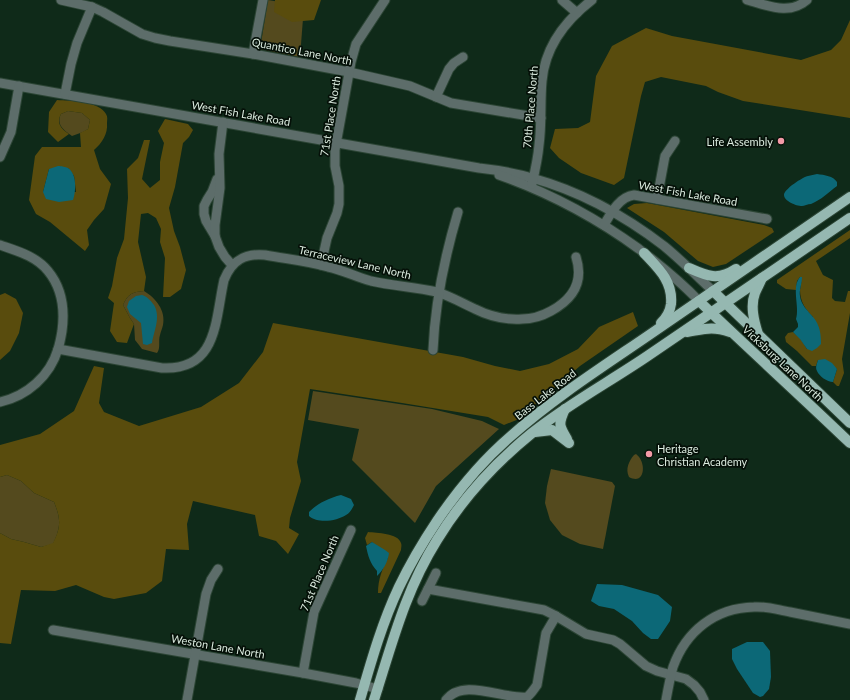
<svg xmlns="http://www.w3.org/2000/svg" width="850" height="700" font-family="Lato,sans-serif">
	<style>
		.green { fill: #544a1e }
		.forest { fill: #594c0d; fill-rule: evenodd }
		.water { fill: #0c6877 }
		.lines { fill: none; stroke-linecap: round; stroke-linejoin: round }
		.minor-casing { stroke: #2c4535; stroke-width: 11 }
		.major-casing { stroke: #2c4535; stroke-width: 12 }
		.minor { stroke: #5d6d6a; stroke-width: 9 }
		.major { stroke: #95b8b1; stroke-width: 10 }
		.poi-dot { fill: #f39aa7; stroke: #051008; stroke-width: 1.5 }
		.labels { text-anchor: middle; dominant-baseline: central; stroke-width: 3.5; stroke-linejoin: round; paint-order: stroke }
		.street-label { font-size: 11px; fill: #dbebdf; stroke: #051008 }
		.poi-label { font-size: 11px; fill: #dbebdf; stroke: #051008; text-anchor: end }
	</style>
	<rect width="100%" height="100%" fill="#0f2a19"/>
	<g class="green">
		<path d="M268,0l36,6 -4,51 -40,-8z"/>
		<path d="M68,111l14,2 8,7 -2,9 -5,3 -11,4c-9,-6 -16,-12 -11,-22z"/>
		<path d="M144,291c12,7 22,20 19,34 -1,4 -2,6 -3,10 -2,6 1,13 -3,18l-15,-4 -3,-4 -4,-5 -1,-16 -4,-6 -7,-13c5,-11 9,-13 21,-14z"/>
		<path d="M313,391l119,18 50,12 17,8 -63,57 -21,37 -63,-63 7,-31 -51,-9z"/>
		<path d="M636,454c11,8 9,32 -7,23 -4,-8 0,-16 5,-22z"/>
		<path d="M551,469l61,13 3,4 -12,63 -23,-5 -18,-9 -12,-15 -5,-17 2,-17z"/>
		<path d="M7,475l14,6 13,12 20,9c7,17 7,25 -1,42l-12,3 -17,-5 -13,-3 -11,-6v-56z"/>
	</g>
	<g class="forest">
		<path d="M275,0h46l-7,20 -22,2 -18,-10z"/>
		<path d="M850,20v98l-107,-17 -25,-9 -12,-6 -45,-9 -16,5 -4,14 -17,82 -10,7 -33,-12 -22,-15 -9,-10 5,-19 23,-1 12,-6 6,-46 16,-30 34,-18 26,8 129,24 30,-10 10,-10z"/>
		<path d="M57,100c14,1 42,1 49,14 2,3 1,6 1,9 1,11 -5,20 -13,27l6,19 11,15 -7,25 -10,11 -7,10 2,15 -4,6 -35,-29 -14,-8 -7,-14 6,-44 7,-9h39l-1,-14 8,-4 2,-9 -8,-7 -14,-2 -7,3c-5,9 0,15 8,20l-11,8 -10,-10 1,-20zM68,168l6,8 2,16h-33l6,-23z"/>
		<path d="M165,119l23,5 5,6 -4,7 -6,6 -8,44 -6,21 5,23 6,16 6,23 -5,19 -11,8h-7l2,-39 -5,-16 1,-13 -5,-11 -8,-5 -7,1 -3,28 8,35 -2,14c-12,1 -16,3 -21,14l7,13 4,6 -7,19 -10,-1 -7,-11 4,-28 -6,-5 4,-12 5,-28 7,-19 4,-41 -1,-29 11,-11 6,-18h6l-8,39 8,9 10,-8v-18l4,-19 -6,-12z"/>
		<path d="M647,203l117,22 8,3 2,4 -48,32 -13,3 -15,-6 -34,-29 -37,-24 7,-4z"/>
		<path d="M850,230v8l-34,23 7,14 10,5 -1,18 3,3 10,1 3,-11h2v22l-8,46 2,14 -5,13h-2l-4,-4 4,-13 -19,-9 -2,6h-4l-15,-15 -11,-9 -1,-5 3,-4 5,-1 7,6 7,11 6,-32c-7,-7 -13,-15 -13,-27 1,-5 2,-8 0,-13l-3,4 -1,9 -10,-1 -9,-6v-3z"/>
		<path d="M5,293l11,6 7,14 -4,20 -9,18 -10,9v-65z"/>
		<path d="M633,312l5,14 -58,40 -61,53 -15,6 -16,-8 -86,-14 -92,-14 -13,73 4,19 -11,37 -1,10 10,6 -11,20 -12,-13 -17,-5 -4,-21 -62,-14 -6,23 2,26 -23,-1 -4,32 -16,12 -32,6 -10,-2 -28,-12 -21,6 -34,-1 -10,54 -11,-1v-110l11,6 13,3 17,5 12,-4c8,-16 8,-24 1,-41l-20,-9 -13,-12 -14,-6 -7,2v-32l40,-11 34,-23 20,-45 10,2 -5,35 5,9 35,14 62,-19 38,-24 24,-31 10,-29 190,34 32,9 25,5 29,-7 29,-15 21,-22z"/>
		<path d="M368,532c9,1 30,1 33,11 1,2 0,5 0,7l-20,43h-3c0,-13 4,-24 10,-35l-16,-16 -5,3 -2,-7z"/>
	</g>
	<g class="water">
		<path d="M58,166c3,0 8,1 10,2 9,6 8,23 5,32l-14,2 -13,-3 -3,-7 6,-23z"/>
		<path d="M817,174c8,1 16,2 20,8v4c-8,6 -16,14 -26,18 -3,0 -7,2 -9,2 -6,0 -18,-5 -18,-11 0,-6 19,-18 24,-19 3,-1 6,-1 9,-2z"/>
		<path d="M800,277h2c0,7 -3,13 -2,19 1,9 8,15 13,21 7,8 8,17 8,27l-4,4 -5,3 -5,-2 -7,-10 -7,-7 5,-5v-3l-2,-5c4,-12 -5,-32 4,-42z"/>
		<path d="M142,295c6,2 8,5 12,10 7,12 0,26 -2,38l-5,2 -4,-1 -2,-21 -11,-9 -3,-7 2,-6 7,-5z"/>
		<path d="M825,359l7,4 5,6 -4,13c-6,0 -14,-6 -16,-11 -2,-4 0,-7 1,-11z"/>
		<path d="M341,495l10,4 3,6c-2,4 -4,8 -8,10 -9,6 -28,9 -37,1v-4c9,-9 20,-14 32,-17z"/>
		<path d="M372,542l13,8 4,3c-1,9 -6,17 -12,23v-5c-7,-8 -9,-15 -11,-25z"/>
		<path d="M597,584l25,1 36,10 14,12 -2,14 -12,18h-7l-8,-6 -11,-12 -18,-12 -15,-3 -8,-5z"/>
		<path d="M747,642h16l7,9 1,26 -2,12 -6,7 -3,1 -7,-4 -16,-24 -5,-10v-10z"/>
	</g>
	<g class="lines">
		<g class="minor-casing">
			<g id="minor">
				<path d="M61,0l31,7 11,5 39,22 13,4 15,3 83,13 96,18 61,14 41,17 90,15"/>
				<path d="M562,0l15,13"/>
				<path d="M747,0c20,5 42,16 60,0"/>
				<path d="M253,54l10,-54"/>
				<path d="M0,83l479,85c18,2 36,5 53,10 47,13 93,38 132,68 17,14 33,30 49,45"/>
				<path d="M65,94l6,-30 6,-21 15,-36"/>
				<path d="M436,97l13,-28 5,-6 9,-6"/>
				<path d="M0,157l11,-25 8,-46"/>
				<path d="M499,175c51,18 96,42 140,74 21,16 42,33 60,52"/>
				<path d="M217,179l-5,13 -5,8 -3,6v8l2,7 9,15 4,11 6,10 7,8"/>
				<path d="M532,184c3,-13 6,-26 7,-39 3,-21 1,-43 3,-64 3,-34 24,-61 50,-81"/>
				<path d="M657,199l8,-43 10,-15"/>
				<path d="M604,225c7,-12 15,-28 30,-30l133,24"/>
				<path d="M215,236v-11l5,-37 -1,-34 4,-32"/>
				<path d="M0,245c17,6 36,11 48,26 14,17 17,38 14,60 -1,6 -2,12 -4,18 -8,27 -31,47 -58,53"/>
				<path d="M321,265l6,-27 10,-25 2,-9v-18l-4,-20v-16l16,-88 5,-18 29,-44"/>
				<path d="M58,349l104,19c56,3 53,-48 62,-88 8,-20 21,-27 41,-25 21,4 43,6 63,12 15,3 28,10 43,14 22,5 44,6 66,11 13,4 25,11 38,17 14,7 32,11 47,10 11,0 20,-3 29,-8 22,-12 33,-29 25,-54"/>
				<path d="M433,350c2,-48 11,-91 25,-138"/>
				<path d="M428,589l116,21 12,6 30,18 27,6 7,4 26,22 11,5 29,8 8,6 6,7 4,8"/>
				<path d="M422,601l14,-28"/>
				<path d="M53,630l250,43 53,10 22,6"/>
				<path d="M303,673l11,-61 37,-82"/>
				<path d="M187,700l19,-106 5,-14 7,-11"/>
				<path d="M446,700c17,-23 58,0 81,-3 4,-3 7,-8 10,-12l9,-52 10,-17"/>
				<path d="M666,700c2,-11 4,-22 7,-33 13,-36 42,-59 81,-60 12,-1 24,3 36,5 20,4 40,8 60,12"/>
			</g>
		</g>
		<g class="major-casing">
			<g id="major">
				<path d="M644,253c14,15 29,28 27,51 -1,8 -4,13 -10,19"/>
				<path d="M689,268c18,8 29,13 47,1"/>
				<path d="M713,291l137,132"/>
				<path d="M699,301c50,48 101,94 151,142"/>
				<path d="M687,332c18,-3 25,-6 43,0"/>
				<path d="M758,334c-4,-13 -8,-28 -3,-41 2,-5 5,-10 7,-15"/>
				<path d="M565,409c-7,15 -6,17 2,30"/>
				<path d="M535,432l17,-2 17,13"/>
				<path d="M360,700c11,-38 22,-77 39,-113 11,-23 24,-45 38,-66 21,-31 46,-61 74,-85 44,-39 93,-70 141,-103 66,-45 132,-91 198,-136"/>
				<path d="M374,700c18,-56 31,-109 63,-160 25,-41 58,-77 95,-107 36,-29 79,-52 117,-78 67,-46 134,-92 201,-137"/>
			</g>
		</g>
		<use href="#minor" class="minor"/>
		<use href="#major" class="major"/>
	</g>
	<g class="poi-dot">
		<circle cx="781" cy="141" r="4"/>
		<circle cx="649" cy="454" r="4"/>
	</g>
	<g class="labels">
		<g class="street-label">
			<text transform="translate(302 51) rotate(11)">Quantico Lane North</text>
			<text transform="translate(530 107) rotate(-85)">70th Place North</text>
			<text transform="translate(241 113) rotate(10)">West Fish Lake Road</text>
			<text transform="translate(330 116) rotate(-81)">71st Place North</text>
			<text transform="translate(688 193) rotate(10)">West Fish Lake Road</text>
			<text transform="translate(355 262) rotate(13)">Terraceview Lane North</text>
			<text transform="translate(783 363) rotate(43)">Vicksburg Lane North</text>
			<text transform="translate(545 394) rotate(-38)">Bass Lake Road</text>
			<text transform="translate(319 573) rotate(-67)">71st Place North</text>
			<text transform="translate(218 646) rotate(10)">Weston Lane North</text>
		</g>
		<g class="poi-label">
			<text x="773" y="141">Life Assembly</text>
			<text x="657" y="448" text-anchor="start">Heritage<tspan x="657" dy="13">Christian Academy</tspan></text>
		</g>
	</g>
</svg>
